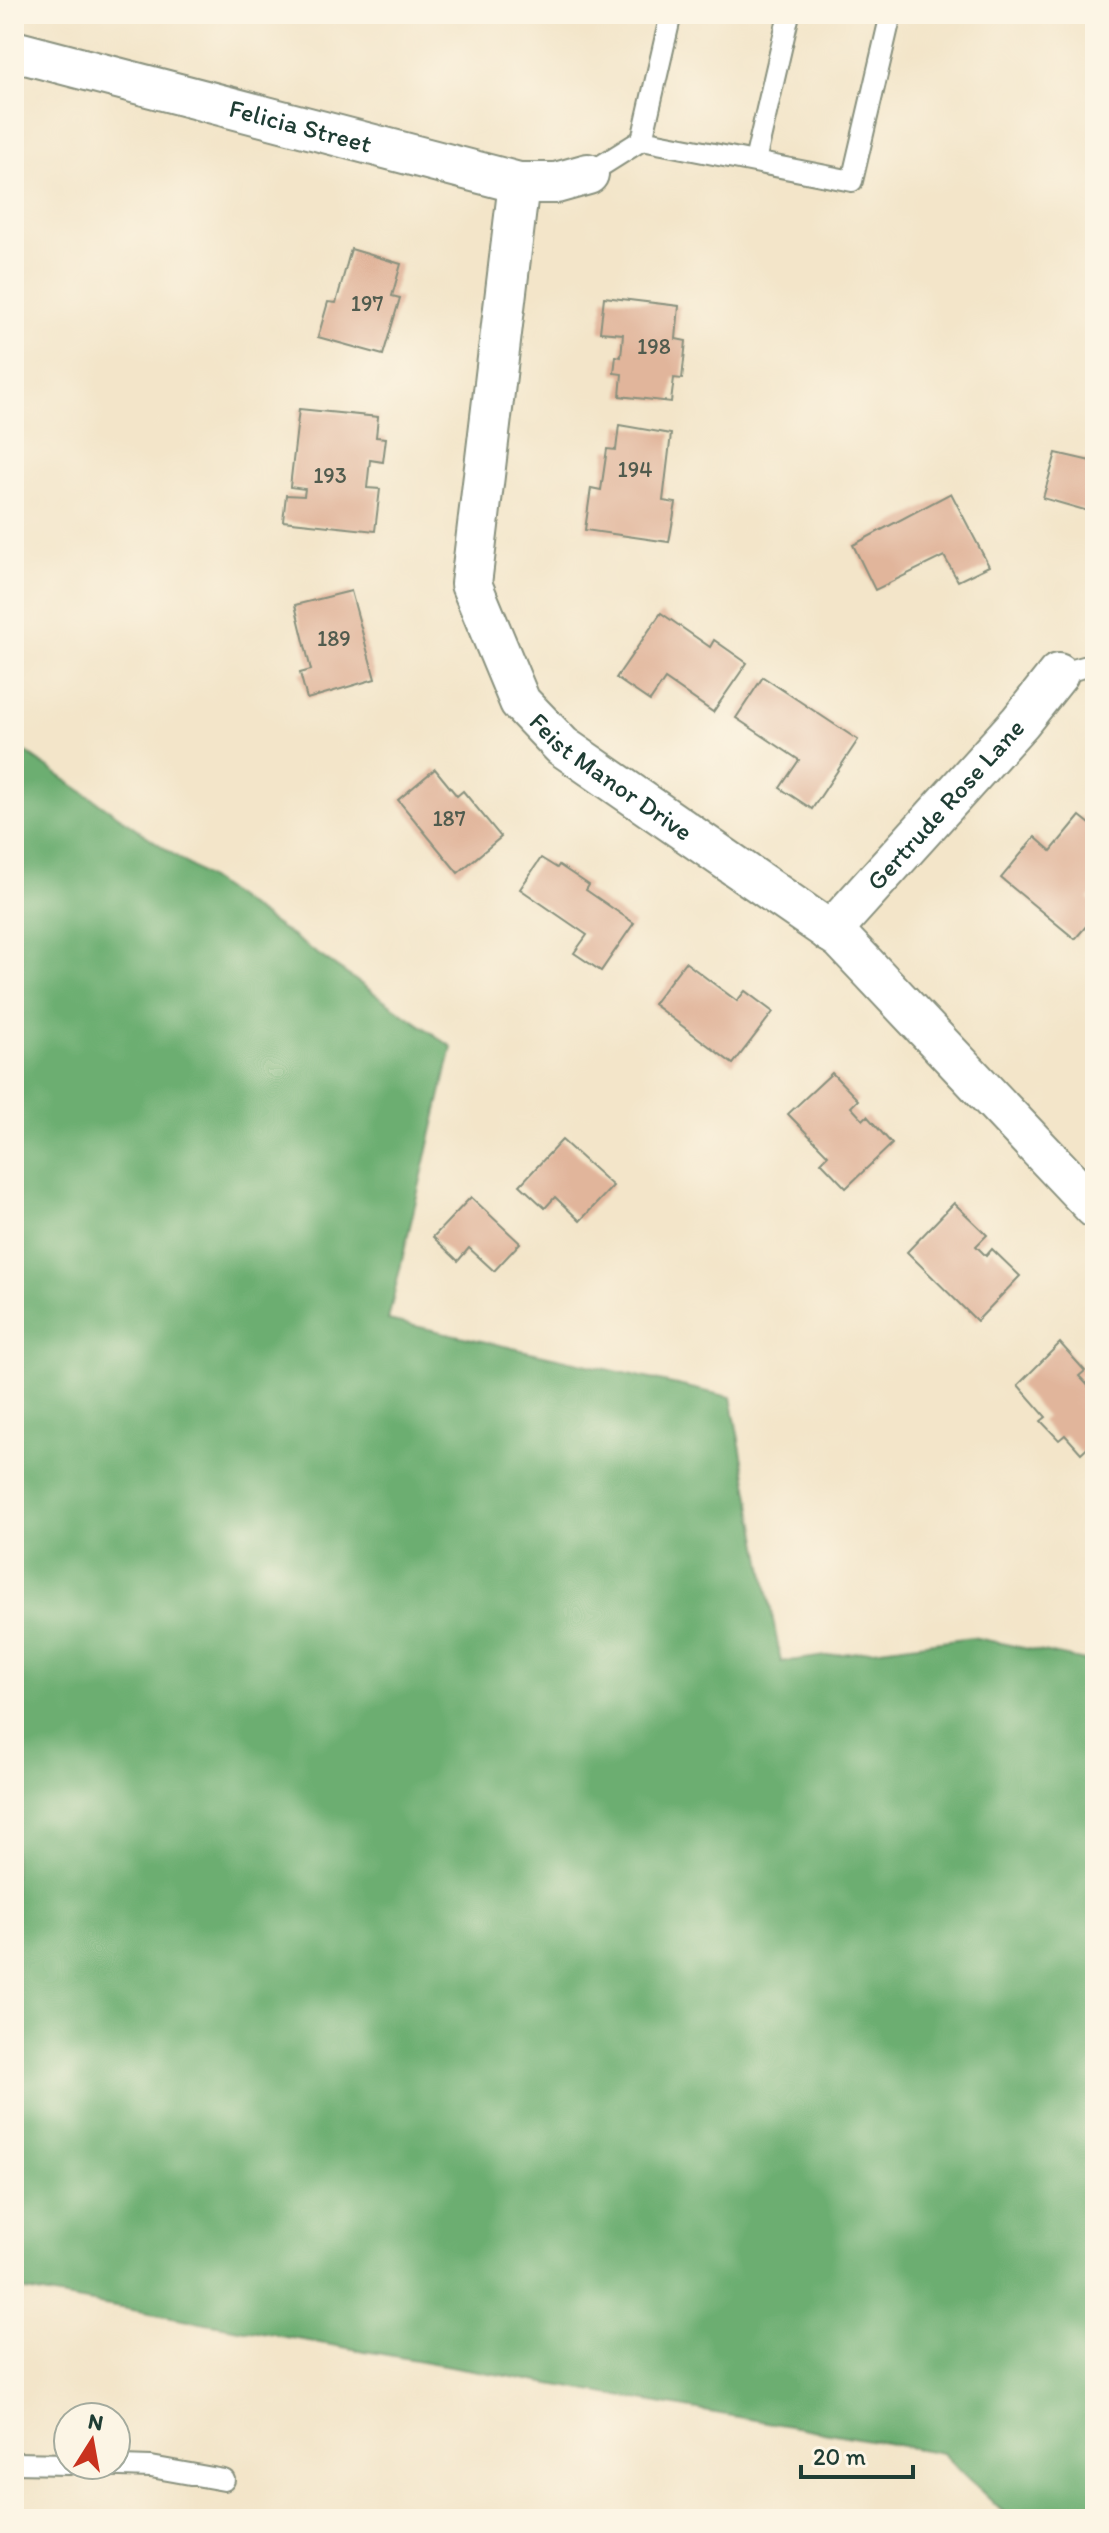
<svg xmlns="http://www.w3.org/2000/svg" width="1109" height="2533" font-family="Itim,sans-serif">
	<style>
		.forest { fill: #6cae71; stroke: #467652; stroke-width: 2 }
		.building { fill: #e1b59b }
		.lines { fill: none; stroke-linecap: round; stroke-linejoin: round }
		.lane-casing { stroke: #89917e; stroke-width: 24 }
		.street-casing { stroke: #89917e; stroke-width: 44 }
		.lane { stroke: #fff; stroke-width: 20 }
		.street { stroke: #fff; stroke-width: 40 }
		.labels { text-anchor: middle; dominant-baseline: central; stroke-width: 7; stroke-linejoin: round; paint-order: stroke }
		.number-label { font-size: 22px; fill: #505b4e }
		.street-label { font-size: 26px; fill: #1f3d34; stroke: #fcf5e5 }
	</style>
	<rect width="100%" height="100%" fill="#fcf5e5"/>
	<filter id="ink" filterUnits="userSpaceOnUse"><feTurbulence type="fractalNoise" baseFrequency=".0125" numOctaves="2"/><feDisplacementMap in="SourceGraphic" scale="16" xChannelSelector="R" yChannelSelector="G"/><feConvolveMatrix kernelMatrix="1 2 1 2 8 2 1 2 1" color-interpolation-filters="sRGB"/></filter>
	<filter id="wash" filterUnits="userSpaceOnUse"><feTurbulence type="fractalNoise" baseFrequency=".006" numOctaves="4" result="noise"/><feDisplacementMap in="SourceGraphic" scale="32" xChannelSelector="R" yChannelSelector="G"/><feGaussianBlur stdDeviation="1.8" result="paint"/><feColorMatrix in="noise" values="0 0 0 0 0 0 0 0 0 0 0 0 0 0 0 0 0 1.4 0 .05"/><feComposite in="paint" operator="in"/></filter>
	<g filter="url(#wash)">
		<rect width="100%" height="100%" fill="#f3e5c9"/>
		<path class="forest" d="M14,744l438,303 -64,273 343,77 50,265 191,-25 123,26v856h-85l-68,-66 -928,-164z"/>
		<g id="blocks">
			<g class="building">
				<path d="M351,249l50,15 -9,32 8,2 -17,57 -65,-18 10,-35 8,1z"/>
				<path d="M604,297l75,9 -3,33 10,2 -4,38 -8,-1 -3,24 -51,-6 2,-22 -8,-1 2,-17 5,1 2,-23 -23,-2z"/>
				<path d="M299,409l79,8 -2,20 10,1 -3,24 -13,-2 -3,28 13,1 -5,42 -92,-10 3,-26 18,1 1,-7 -15,-2z"/>
				<path d="M619,425l52,9 -8,67 13,2 -7,39 -84,-12 6,-42 10,2 6,-41 9,1z"/>
				<path d="M1056,453l39,9v51l-52,-15z"/>
				<path d="M951,493l38,73 -31,15 -14,-25 -69,34 -22,-45z"/>
				<path d="M351,591l24,88 -68,20 -7,-26 11,-3 -16,-65z"/>
				<path d="M661,613l49,34 4,-7 33,23 -34,49 -48,-33 -15,22 -34,-23z"/>
				<path d="M763,677l95,63 -46,69 -32,-21 19,-28 -63,-42z"/>
				<path d="M435,769l22,27 6,-5 38,46 -43,36 -60,-73z"/>
				<path d="M1080,816l15,12v63l-7,8 7,5v12l-20,23 -74,-61 34,-41 16,14z"/>
				<path d="M541,858l16,10 2,-3 30,20 -3,5 48,33 -33,48 -27,-18 13,-18 -67,-46z"/>
				<path d="M685,962l52,39 8,-10 28,21 -40,52 -80,-60z"/>
				<path d="M832,1073l26,27 -7,7 12,13 4,-4 25,28 -46,44 -25,-26 7,-7 -40,-41z"/>
				<path d="M562,1140l51,46 -33,35 -25,-24 -10,11 -25,-23z"/>
				<path d="M471,1197l49,46 -26,28 -25,-23 -11,13 -25,-24z"/>
				<path d="M954,1203l33,32 -11,11 10,10 6,-7 28,27 -43,45 -70,-69z"/>
				<path d="M1060,1343l25,28 -6,5 16,17v47l-14,13 -16,-18 -6,5 -18,-19 5,-4 -28,-32z"/>
			</g>
		</g>
	</g>
	<g filter="url(#ink)">
		<use href="#blocks" fill-opacity="0" stroke="#89917e" stroke-width="2"/>
		<g class="lines">
			<g class="lane-casing">
				<g id="lane">
					<path d="M642,140l29,-126"/>
					<path d="M755,161l34,-147"/>
					<path d="M588,174l54,-34 210,41 39,-167"/>
					<path d="M1058,674l37,-10"/>
					<path d="M14,2463l54,1"/>
					<path d="M91,2465l60,2 73,13"/>
				</g>
			</g>
			<g class="street-casing">
				<g id="street">
					<path id="s1" d="M14,51l505,132h37l32,-9"/>
					<path id="s2" d="M519,183l-48,401 49,118 42,44 279,193 254,269"/>
					<path id="s3" d="M830,932l190,-210 38,-48"/>
				</g>
			</g>
			<use href="#lane" class="lane"/>
			<use href="#street" class="street"/>
		</g>
	</g>
	<g class="labels">
		<g class="number-label">
			<text x="367" y="303">197</text>
			<text x="654" y="346">198</text>
			<text x="635" y="469">194</text>
			<text x="330" y="475">193</text>
			<text x="334" y="638">189</text>
			<text x="449" y="818">187</text>
		</g>
		<g class="street-label">
			<text stroke="none"><textPath href="#s1" startOffset="296">Felicia Street</textPath></text>
			<text stroke="none"><textPath href="#s2" startOffset="650">Feist Manor Drive</textPath></text>
			<text stroke="none"><textPath href="#s3" startOffset="172">Gertrude Rose Lane</textPath></text>
		</g>
	</g>
	<rect width="1109" height="2533" fill="none" stroke="#fcf5e5" stroke-width="48"/>
	<g transform="translate(92 2441) rotate(11)"><circle r="38" fill="#fcf5e5" stroke="#a4ab9e" stroke-width="2"/>
	<path d="M0-6L14 30L0 20L-14 30Z" fill="#c8321e"/>
	<text y="-12" font-size="22" font-weight="bold" text-anchor="middle" fill="#1f3d34">N</text>
	</g>
	<path d="M801 2465v12h112v-12" fill="none" stroke="#1f3d34" stroke-width="4"/>
	<text x="813" y="2465" font-size="24" fill="#1f3d34" stroke="#fcf5e5" stroke-width="6" paint-order="stroke">20 m</text>
</svg>
